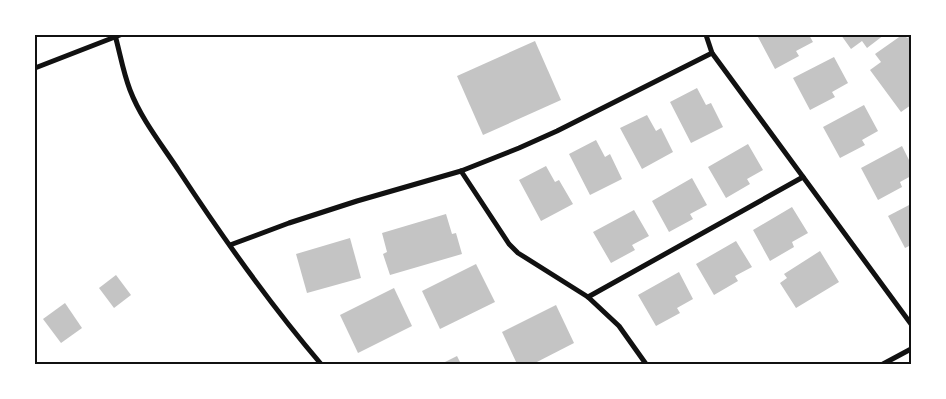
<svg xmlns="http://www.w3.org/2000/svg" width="946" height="399" font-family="'IBM Plex Sans',sans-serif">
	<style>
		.building { fill: #c4c4c4 }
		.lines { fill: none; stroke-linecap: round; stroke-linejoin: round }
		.minor { stroke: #111; stroke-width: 5 }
		.neatline { fill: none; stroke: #111; stroke-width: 2 }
	</style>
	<rect width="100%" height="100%" fill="#fff"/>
	<g class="building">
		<path d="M762,35h47l4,7 -17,9 3,5 -24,13 -17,-32z"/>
		<path d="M841,35h43l-17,13 -5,-7 -11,8z"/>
		<path d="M902,35h3l2,3 4,-2v69l-10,7 -31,-42 11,-8 -6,-8z"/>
		<path d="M535,41l26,59 -78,35 -26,-59z"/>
		<path d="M834,57l14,26 -16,9 3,5 -25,13 -17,-32z"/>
		<path d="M697,88l9,17 5,-2 12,24 -32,16 -21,-41z"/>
		<path d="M864,105l14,26 -16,9 3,5 -25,13 -17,-31z"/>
		<path d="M647,115l9,16 5,-3 12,24 -31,17 -22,-41z"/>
		<path d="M596,140l9,17 5,-3 12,25 -32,16 -21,-41z"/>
		<path d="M748,144l15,26 -16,9 3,5 -24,14 -18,-31z"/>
		<path d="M902,146l9,18v12l-11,6 2,5 -24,13 -17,-32z"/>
		<path d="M546,166l9,16 4,-2 14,24 -32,17 -22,-41z"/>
		<path d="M692,178l15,27 -17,9 3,5 -24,13 -17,-31z"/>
		<path d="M911,204v41l-6,3 -17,-32z"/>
		<path d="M792,207l16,26 -16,9 2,5 -24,14 -17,-31z"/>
		<path d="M634,210l15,26 -17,9 3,5 -24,13 -18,-31z"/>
		<path d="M446,214l6,20 4,-1 6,21 -72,21 -7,-21 4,-2 -5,-19z"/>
		<path d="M350,238l11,40 -54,15 -11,-39z"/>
		<path d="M736,241l16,26 -17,9 3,5 -24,14 -18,-31z"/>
		<path d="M820,251l19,31 -43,26 -16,-25 7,-5 -3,-4z"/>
		<path d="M476,264l19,38 -55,27 -18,-38z"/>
		<path d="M679,272l14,27 -16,9 3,5 -24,13 -18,-31z"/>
		<path d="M116,275l15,20 -17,13 -15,-20z"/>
		<path d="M394,288l18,38 -54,27 -18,-38z"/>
		<path d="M65,303l17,25 -21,15 -18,-24z"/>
		<path d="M556,305l18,38 -41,21h-16l-15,-32z"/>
		<path d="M457,356l4,8h-20z"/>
	</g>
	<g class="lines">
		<g class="minor">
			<path d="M115,35c5,18 8,37 15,55 11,29 32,55 49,81 44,67 90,132 142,193"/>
			<path d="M706,35l6,18 199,271"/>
			<path d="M35,68l85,-33"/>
			<path d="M461,171l48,73 9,9 70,44 31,29 27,38"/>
			<path d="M230,245l59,-22 68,-22 104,-30 58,-23 38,-17 155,-78"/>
			<path d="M588,297l215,-120"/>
			<path d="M883,364l28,-15"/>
		</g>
	</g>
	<rect width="946" height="399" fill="none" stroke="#ffffff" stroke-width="72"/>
	<rect x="36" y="36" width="874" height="327" class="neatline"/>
</svg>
